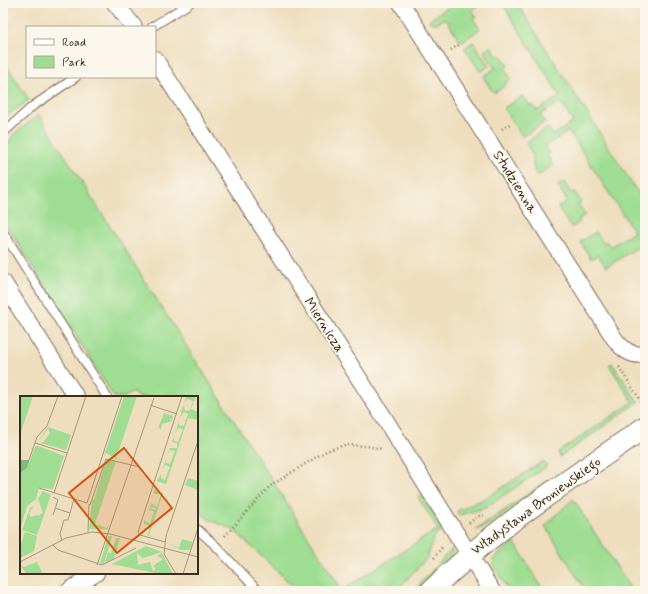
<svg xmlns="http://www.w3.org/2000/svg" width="648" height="594" font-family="Mynerve,sans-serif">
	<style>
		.green { fill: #9edd92; stroke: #6c8458 }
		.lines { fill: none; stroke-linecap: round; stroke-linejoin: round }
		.service-casing { stroke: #7a6956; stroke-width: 10 }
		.minor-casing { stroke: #7a6956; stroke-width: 18 }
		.tertiary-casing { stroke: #7a6956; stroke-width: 23 }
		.path { stroke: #7a6956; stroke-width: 2.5; stroke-dasharray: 1 3; stroke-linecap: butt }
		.service { stroke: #fff; stroke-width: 8 }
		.minor { stroke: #fff; stroke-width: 16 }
		.tertiary { stroke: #fff; stroke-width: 21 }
		.labels { text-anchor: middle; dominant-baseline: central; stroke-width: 3.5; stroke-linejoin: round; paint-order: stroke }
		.street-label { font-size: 14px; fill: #3b2a1e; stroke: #fbf7ec }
		.inset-road { fill: none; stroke: #a6967e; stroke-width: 1 }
		.view { fill: #d7540e; fill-opacity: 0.15; stroke: #d7540e; stroke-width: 2 }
		.inset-edge { fill: none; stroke: #3b2a1e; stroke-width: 2 }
	</style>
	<rect width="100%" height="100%" fill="#fbf7ec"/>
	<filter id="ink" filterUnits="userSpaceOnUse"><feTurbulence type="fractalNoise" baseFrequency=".025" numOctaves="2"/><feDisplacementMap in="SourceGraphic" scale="8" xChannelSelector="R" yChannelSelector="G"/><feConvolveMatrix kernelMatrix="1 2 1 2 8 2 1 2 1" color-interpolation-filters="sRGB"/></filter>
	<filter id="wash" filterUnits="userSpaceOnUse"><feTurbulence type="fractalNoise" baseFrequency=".012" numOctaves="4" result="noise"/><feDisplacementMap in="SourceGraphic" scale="16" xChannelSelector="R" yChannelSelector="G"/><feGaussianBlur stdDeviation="0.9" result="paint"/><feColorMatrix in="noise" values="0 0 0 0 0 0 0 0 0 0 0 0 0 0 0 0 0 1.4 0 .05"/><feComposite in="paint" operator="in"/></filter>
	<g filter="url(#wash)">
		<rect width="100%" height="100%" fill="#eedebe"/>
		<g class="green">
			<path d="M455,3h26l-9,7 4,7 -3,2 7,10 -17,12h-3l-13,-21 -3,-1 -7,4h-6l-2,-3z"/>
			<path d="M502,3h15l128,201v39l-39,24 -8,-12 -7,4 -10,-16v-2l15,-9 7,11 3,-2 4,6 24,-15 -65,-101 -24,15 4,7 -2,2 6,10 -14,10c-9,-5 -4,-13 -7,-21 -2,-5 -5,-7 -6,-12l22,-14 5,7 20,-13 -13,-20 -20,13 5,7 -22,14 -2,-1 -17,-26 1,-2 18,-11 7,10 3,-1 4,6 23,-15z"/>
			<path d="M473,42l16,24 -7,5h-2l-15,-22 1,-2z"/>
			<path d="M491,46l7,11 3,-2 7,11 -3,3 6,10 -6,4 1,2 -10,7h-3l-10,-15 12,-9 -11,-17z"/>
			<path d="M3,60l26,40 -26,18z"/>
			<path d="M39,115l303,475 96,-61 -20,-32 3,-2 22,33 -9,9 -7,21 -31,33h-98l-64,-61 -26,-11 -11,-10v-112h-60l-4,-5 -8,5h-11l-105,-168 -6,-12v-66l11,-17z"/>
			<path d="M564,182l7,11 3,-2 7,11 -3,3 7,10 -6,4 1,3 -8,5 -2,-1 -12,-18v-1l9,-6 -9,-15z"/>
			<path d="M612,363l26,39 -78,55 -2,-5 75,-50 -24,-37z"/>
			<path d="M542,462h2l3,4 -62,42 -26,7 -2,-4 29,-13z"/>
			<path d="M553,477l-1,4 -62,43 -14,6z"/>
			<path d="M573,499l59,92h-46l-41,-65z"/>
			<path d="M514,542l4,6 26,43h-35l-15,-24 -1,-8z"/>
			<path d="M452,549v4l-3,6 -32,32h-4z"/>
		</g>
	</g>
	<g filter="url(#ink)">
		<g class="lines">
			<g class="service-casing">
				<g id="service">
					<path d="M152,27l38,-24"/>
					<path d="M3,133l30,-27 43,-29"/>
					<path d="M3,232l104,165"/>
					<path d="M197,529l19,17 42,45"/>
				</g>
			</g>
			<g class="minor-casing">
				<g id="minor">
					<path d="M115,3l19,24"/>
					<path d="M401,3l213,335c8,11 17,19 31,16"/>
					<path d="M155,59l228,357 109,175"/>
					<path d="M3,282l73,115"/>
					<path d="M69,591l27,-18"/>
				</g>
			</g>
			<g class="tertiary-casing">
				<path id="tertiary" d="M431,591c64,-64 141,-112 214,-164"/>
			</g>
			<g class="path">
				<path d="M451,50l8,-5"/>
				<path d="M502,129l8,-5"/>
				<path d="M619,367l25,39"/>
				<path d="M469,523l9,-7 8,-1"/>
				<path d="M225,536l45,-50 56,-35 19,-6 21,1 16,3"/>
				<path d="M434,558l9,-12"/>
				<path d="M405,591l6,-7"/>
			</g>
			<use href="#service" class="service"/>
			<use href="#minor" class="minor"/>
			<use href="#tertiary" class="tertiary"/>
		</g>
	</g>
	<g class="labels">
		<g class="street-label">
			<text transform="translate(515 182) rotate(58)">Studzienna</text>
			<text transform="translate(324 325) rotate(57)">Miernicza</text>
			<text transform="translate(536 506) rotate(-36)">Władysława Broniewskiego</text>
		</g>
	</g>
	<g transform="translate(20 396)">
		<rect width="178" height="178" fill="#eedebe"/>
		<path d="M0,0h13l-13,39zM104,0h13l-21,63 -10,-6 -2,3zM167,0h9l-5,13 7,3v8l-10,-2 -22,66 -9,-3 4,-7v4l4,2 5,-13 -5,-2 -3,7 4,-13v4l4,1 5,-13 -5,-1 -3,6 3,-8h7v-5l-5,-1 2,-5v4l4,1 5,-13 -5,-1 -3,6 4,-13v4l5,1 4,-12 -4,-2 -4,6 2,-9 2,-4 1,6 5,-1 3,-9 -6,-2 -3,4zM144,17l9,3 -1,4 -3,-1 3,2 -10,3 -1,5 -3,-1zM28,31l23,8 -5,15 -26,-7 3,-1 7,-9 -2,-4 -10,12zM18,50l26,10 -11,33 -14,-1 -3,11 -9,7 -7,23v-56l7,-5 8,-21zM86,64l10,1 -21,63 12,4 2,-4 -1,5h-19l3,-29h2zM168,82l10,3v9l-13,-5zM134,93l9,4 -14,42 4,3 -12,-6 6,3 2,-4 1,-5 -6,-2v-4l6,4 4,-13 -6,-1 2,-2 5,2 1,-2 -6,-1 1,-4 6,4 4,-13h-7zM23,95l8,4 -14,40 -15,-5 8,-22 4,-2 -5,7 1,4 8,-2 3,2 -2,-2 4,-2 -5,-14zM5,136l12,4 -3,15 -14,7v-11zM88,140h4l-8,28h-4zM96,142h4l-6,21 -9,4 3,-11 3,1zM162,143l11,3 -3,8h-9l-15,-7 13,5zM126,150l16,6 -19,6 -6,-5 1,12 12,-3 3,9 3,-2 -3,-3 10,-7 -6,-3 5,-3 11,21h-13l-48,-10zM17,166l6,12h-16l-7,-9 4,2z" fill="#9edd92"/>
		<path d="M0,64h9v2l-2,6 -7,5z" fill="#7ebc7c"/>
		<path class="inset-road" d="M130,9l27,9M15,47l32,10M9,64l8,-23 10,-11 11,-30M19,92l48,15M34,97l32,-97M67,107l35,-107M70,109l16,-46 34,8M35,112l15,5M33,119l5,-15 -5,-3M68,136l1,-28M42,144l-2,-6 4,-14h4l6,-21M145,146l-25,-7 -2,-3 44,-136M33,149l5,5 44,15 34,-17M0,166l46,-24 26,-6 18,2 88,23M77,169l57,-167M156,178l-12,-20 2,-18 32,-95M163,178l15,-46"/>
		<path class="view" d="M104,52l48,60 -55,45 -48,-60z"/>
		<rect width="178" height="178" class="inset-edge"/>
	</g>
	<rect width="648" height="594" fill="none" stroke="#fbf7ec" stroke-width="16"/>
	<rect x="26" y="26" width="130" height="52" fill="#fbf7ec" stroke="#aea59a"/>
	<rect x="34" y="39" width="20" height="6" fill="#ffffff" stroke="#aea59a"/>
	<text x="62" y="46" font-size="12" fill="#3b2a1e">Road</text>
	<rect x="34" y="56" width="20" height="12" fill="#9edd92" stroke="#aea59a"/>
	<text x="62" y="66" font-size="12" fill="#3b2a1e">Park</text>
</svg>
